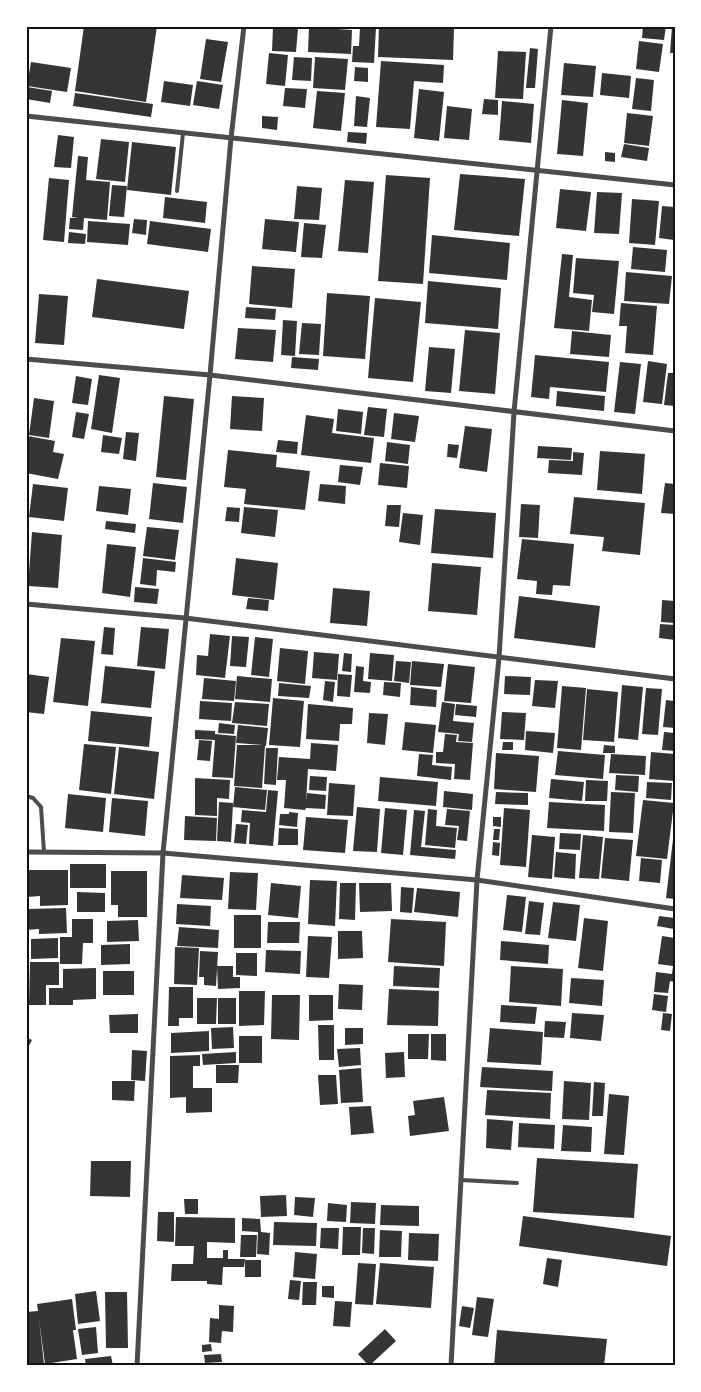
<svg xmlns="http://www.w3.org/2000/svg" width="701" height="1392" font-family="'Varela Round',sans-serif">
	<style>
		.building { fill: #353535 }
		.lines { fill: none; stroke-linecap: round; stroke-linejoin: round }
		.service { stroke: #4c4c4c; stroke-width: 4 }
		.minor { stroke: #4c4c4c; stroke-width: 5 }
		.neatline { fill: none; stroke: #111; stroke-width: 2 }
	</style>
	<rect width="100%" height="100%" fill="#fff"/>
	<g class="building">
		<path d="M84,26h73l-11,76 -71,-11z"/>
		<path d="M379,26l75,3 -1,31 -75,-3z"/>
		<path d="M643,26h23l-2,14 -22,-2z"/>
		<path d="M672,26h3v27h-5z"/>
		<path d="M273,27l25,1 -2,24 -24,-1z"/>
		<path d="M309,27l43,3 -1,24 -43,-2z"/>
		<path d="M360,27l16,1 -2,35 -22,-1 1,-16h6z"/>
		<path d="M206,39l22,3 -7,40 -21,-3z"/>
		<path d="M639,41l24,3 -4,28 -23,-3z"/>
		<path d="M530,48l8,1 -3,39h-9z"/>
		<path d="M498,51l28,1 -3,47 -28,-1z"/>
		<path d="M269,53l19,2 -3,31 -19,-2z"/>
		<path d="M294,57l18,1 -1,23 -19,-1z"/>
		<path d="M315,57l33,2 -3,31 -32,-2z"/>
		<path d="M381,61l63,4 -1,18 -29,-2 -4,48 -34,-2z"/>
		<path d="M31,62l40,6 -4,24 -40,-6z"/>
		<path d="M564,63l32,3 -3,31 -32,-2z"/>
		<path d="M355,67l13,1v14l-14,-1z"/>
		<path d="M602,73l29,3 -2,22 -29,-3z"/>
		<path d="M636,78l18,2 -3,31 -19,-2z"/>
		<path d="M164,81l29,4 -3,21 -29,-4z"/>
		<path d="M197,81l26,4 -4,24 -26,-4z"/>
		<path d="M27,87l25,4 -2,12 -24,-4z"/>
		<path d="M285,88l22,1 -2,19 -22,-2z"/>
		<path d="M419,89l25,3 -5,49 -25,-3z"/>
		<path d="M317,91l28,2 -4,38 -28,-3z"/>
		<path d="M75,93l78,11 -2,13 -78,-11z"/>
		<path d="M356,96l14,2 -3,29 -13,-1z"/>
		<path d="M484,99l14,1v15l-16,-1z"/>
		<path d="M562,100l26,3 -5,53 -26,-2z"/>
		<path d="M502,101l32,3 -3,39 -32,-3z"/>
		<path d="M447,106l25,3 -3,31 -25,-2z"/>
		<path d="M627,113l26,3 -4,30 -25,-3z"/>
		<path d="M262,116l16,1 -1,13 -15,-2z"/>
		<path d="M348,132l19,1 -1,11 -19,-2z"/>
		<path d="M58,135l16,2 -3,31 -17,-1z"/>
		<path d="M101,139l28,3 -4,40 -29,-3z"/>
		<path d="M132,142l44,5 -5,48 -44,-5z"/>
		<path d="M624,144l25,4 -2,13 -26,-4z"/>
		<path d="M605,152l10,1v9l-10,-1z"/>
		<path d="M78,156l10,1 -2,23 24,2 -3,38 -23,-2 -1,12 -14,-1 1,-11h8l-6,-1z"/>
		<path d="M460,174l65,5 -6,57 -65,-6z"/>
		<path d="M386,175l44,3 -7,106 -45,-3z"/>
		<path d="M49,178l20,2 -5,62 -21,-2z"/>
		<path d="M345,180l29,2 -6,71 -30,-2z"/>
		<path d="M112,185l15,1 -3,31 -15,-1z"/>
		<path d="M297,186l25,2 -3,32 -25,-1z"/>
		<path d="M560,189l31,3 -5,39 -30,-3z"/>
		<path d="M597,192l25,1 -3,41 -25,-1z"/>
		<path d="M165,197l42,5 -2,21 -42,-5z"/>
		<path d="M632,199l27,2 -4,44 -26,-2z"/>
		<path d="M662,206l13,1 -1,33 -15,-2z"/>
		<path d="M134,219l13,1 -1,15 -14,-2z"/>
		<path d="M265,219l34,3 -3,30 -34,-3z"/>
		<path d="M88,221l42,3 -2,21 -41,-3z"/>
		<path d="M150,221l61,8 -3,23 -61,-8z"/>
		<path d="M304,223l22,2 -4,33 -21,-1z"/>
		<path d="M69,232l17,2 -1,10 -17,-1z"/>
		<path d="M432,235l78,8 -3,37 -78,-7z"/>
		<path d="M633,247l34,3 -2,22 -34,-3z"/>
		<path d="M562,254l11,1 -4,42 23,3 -3,31 -35,-3z"/>
		<path d="M576,258l43,3 -5,53 -22,-2 2,-17 -21,-2z"/>
		<path d="M252,266l43,3 -3,39 -43,-4z"/>
		<path d="M626,272l46,4 -3,28 -45,-3z"/>
		<path d="M97,279l92,12 -5,38 -92,-12z"/>
		<path d="M428,281l73,7 -3,41 -73,-6z"/>
		<path d="M327,293l43,3 -5,63 -42,-3z"/>
		<path d="M39,294l29,2 -4,49 -29,-2z"/>
		<path d="M375,298l46,4 -8,80 -45,-4z"/>
		<path d="M621,303l36,3 -4,49 -28,-2 2,-27h-8z"/>
		<path d="M246,307l30,2 -1,11 -30,-2z"/>
		<path d="M283,320l14,1 -2,35 -14,-1z"/>
		<path d="M302,323l19,1 -2,31 -20,-1z"/>
		<path d="M238,328l38,2 -3,32 -38,-3z"/>
		<path d="M465,330l35,3 -5,61 -36,-3z"/>
		<path d="M572,331l39,4 -2,22 -39,-3z"/>
		<path d="M429,347l26,2 -4,44 -26,-2z"/>
		<path d="M535,355l74,7 -3,30 -56,-5 -1,12 -18,-2z"/>
		<path d="M292,357l27,2 -1,11 -27,-2z"/>
		<path d="M648,361l19,3 -5,40 -19,-2z"/>
		<path d="M620,362l21,2 -6,50 -21,-2z"/>
		<path d="M668,373h7v33l-11,-1z"/>
		<path d="M99,375l21,3 -8,55 -21,-4z"/>
		<path d="M76,376l16,3 -4,26 -16,-2z"/>
		<path d="M557,391l48,5 -1,15 -48,-5z"/>
		<path d="M164,396l30,3 -8,81 -30,-3z"/>
		<path d="M232,396l32,2 -2,33 -32,-2z"/>
		<path d="M34,398l20,3 -5,37 -20,-3z"/>
		<path d="M368,407l19,2 -3,28 -20,-2z"/>
		<path d="M338,409l25,3 -2,22 -25,-3z"/>
		<path d="M76,412l13,2 -5,25 -12,-2z"/>
		<path d="M394,413l25,3 -4,26 -24,-3z"/>
		<path d="M306,415l28,4 -2,14 42,5 -3,25 -70,-8z"/>
		<path d="M465,426l27,3 -5,43 -28,-4z"/>
		<path d="M126,432l13,1 -3,28 -13,-2z"/>
		<path d="M103,435l19,3 -3,16 -18,-2z"/>
		<path d="M28,436l27,5 -2,11 11,2 -6,25 -32,-6v-28z"/>
		<path d="M278,440l20,2 -1,12 -21,-2z"/>
		<path d="M387,442l23,3 -2,19 -23,-3z"/>
		<path d="M448,444l11,1 -2,13 -10,-1z"/>
		<path d="M538,446l34,2 -1,12 -34,-2z"/>
		<path d="M228,450l49,5 -1,12 34,4 -5,39 -61,-6 2,-15 -22,-2z"/>
		<path d="M600,451l45,3 -3,40 -45,-4z"/>
		<path d="M573,452l11,1 -2,22 -34,-2 1,-13 24,1z"/>
		<path d="M380,463l29,3 -2,22 -29,-3z"/>
		<path d="M340,465l23,2 -3,18 -22,-3z"/>
		<path d="M153,483l34,4 -4,36 -34,-4z"/>
		<path d="M665,483l10,1v30l-14,-1z"/>
		<path d="M33,484l35,4 -4,33 -35,-4z"/>
		<path d="M320,484l26,2 -1,18 -27,-3z"/>
		<path d="M99,486l32,3 -3,26 -32,-4z"/>
		<path d="M574,497l71,6 -5,52 -38,-4 2,-14 -34,-3z"/>
		<path d="M521,504l19,1 -2,33 -19,-1z"/>
		<path d="M387,505h14l-2,22 -14,-1z"/>
		<path d="M227,507l13,1 -1,14 -14,-1z"/>
		<path d="M244,507l34,3 -3,27 -34,-4z"/>
		<path d="M435,509l61,4 -3,45 -62,-5z"/>
		<path d="M403,513l20,2 -3,30 -21,-3z"/>
		<path d="M106,521l30,3 -1,9 -30,-4z"/>
		<path d="M147,527l32,3 -4,30 -32,-4z"/>
		<path d="M32,532l30,3 -4,53 -30,-2z"/>
		<path d="M522,539l52,5 -4,42 -17,-1 -1,10 -16,-1 1,-13 -20,-2z"/>
		<path d="M107,544l29,3 -6,50 -28,-4z"/>
		<path d="M143,558l33,4 -1,10 -18,-2 -1,16 -16,-2z"/>
		<path d="M236,558l42,5 -4,37 -42,-5z"/>
		<path d="M432,563l49,4 -4,48 -49,-4z"/>
		<path d="M135,587l24,2 -2,15 -23,-2z"/>
		<path d="M333,588l37,3 -3,35 -37,-3z"/>
		<path d="M519,596l81,10 -5,42 -81,-10z"/>
		<path d="M248,598l21,2 -1,11 -22,-2z"/>
		<path d="M662,600l13,1v22l-14,-1z"/>
		<path d="M660,624l15,1v15l-16,-2z"/>
		<path d="M104,627l11,1 -2,27 -12,-1z"/>
		<path d="M141,627l28,2 -4,40 -28,-3z"/>
		<path d="M210,634l20,2 -5,42 -29,-3 1,-20 11,1z"/>
		<path d="M232,636l17,1 -3,30 -16,-1z"/>
		<path d="M255,637l18,2 -4,38 -18,-2z"/>
		<path d="M61,638l34,3 -7,65 -35,-4z"/>
		<path d="M280,648l28,3 -3,33 -28,-3z"/>
		<path d="M314,652l25,2 -2,26 -25,-2z"/>
		<path d="M344,653l8,1 -1,18 -9,-1z"/>
		<path d="M370,653l24,2 -2,26 -24,-2z"/>
		<path d="M396,661l15,1 -2,21 -15,-2z"/>
		<path d="M412,661l32,3 -3,23 -31,-2z"/>
		<path d="M448,664l27,3 -4,36 -27,-2z"/>
		<path d="M105,666l50,5 -4,37 -50,-5z"/>
		<path d="M356,666l8,1 -1,14 8,1 -1,11 -16,-1z"/>
		<path d="M26,674l23,3 -5,37 -18,-2z"/>
		<path d="M338,674l14,1 -2,22 -13,-1z"/>
		<path d="M237,676l35,3 -2,23 -35,-3z"/>
		<path d="M505,676l26,1 -1,18 -26,-1z"/>
		<path d="M204,678l32,3 -2,20 -32,-2z"/>
		<path d="M535,680l23,1 -3,27 -23,-2z"/>
		<path d="M325,681l10,1 -2,20 -10,-2z"/>
		<path d="M384,682l17,1 -1,14 -17,-2z"/>
		<path d="M279,683l32,3 -2,12 -31,-2z"/>
		<path d="M622,685l21,2 -5,53 -20,-2z"/>
		<path d="M562,686l24,2 -5,62 -24,-2z"/>
		<path d="M411,687l26,3 -1,17 -26,-2z"/>
		<path d="M646,688l16,1 -4,46 -16,-1z"/>
		<path d="M587,689l31,3 -4,50 -31,-2z"/>
		<path d="M273,698l31,3 -4,46 -31,-2z"/>
		<path d="M666,700l9,1v27l-12,-1z"/>
		<path d="M200,701l32,2 -1,18 -32,-2z"/>
		<path d="M235,702l34,2 -2,22 -35,-3z"/>
		<path d="M442,702l13,2 -2,17 21,2 -2,19 -14,-1 1,-7 -21,-2z"/>
		<path d="M308,704l45,4 -1,16h-12l-1,17 -33,-2z"/>
		<path d="M456,704l21,2 -1,11 -21,-2z"/>
		<path d="M91,711l61,6 -3,30 -61,-6z"/>
		<path d="M502,712l24,1 -2,27 -24,-1z"/>
		<path d="M369,713l19,1 -3,31 -18,-2z"/>
		<path d="M405,722l31,3 -3,28 -31,-3z"/>
		<path d="M219,723l16,2 -1,9 -16,-1z"/>
		<path d="M238,725l30,3 -2,18h-1l-3,42 -28,-2 3,-41h26l-27,-2z"/>
		<path d="M195,730l20,1v3l21,2 -3,42 -21,-1 3,-37 -20,-1z"/>
		<path d="M526,731l29,2 -2,20 -28,-3z"/>
		<path d="M664,732l11,1v18l-13,-1z"/>
		<path d="M445,734l12,1 -1,7 17,1 -3,37 -16,-1 1,-15 -19,-1v-11h7z"/>
		<path d="M199,740l13,1 -2,20 -13,-1z"/>
		<path d="M503,742h10v8h-11z"/>
		<path d="M311,743l27,2 -2,26 -28,-2 -2,33 1,-9 19,2 -1,14 -19,-1 -1,2 -21,-2 2,-28h-9l2,-23 31,2z"/>
		<path d="M84,744l32,3 -5,47 -32,-4z"/>
		<path d="M604,745l11,1v7h-12z"/>
		<path d="M119,747l40,5 -5,47 -40,-5z"/>
		<path d="M266,748h12l-2,37 -12,-1z"/>
		<path d="M558,751l47,4 -2,24 -48,-4z"/>
		<path d="M651,752l24,2v27l-26,-2z"/>
		<path d="M496,753l43,3 -3,36 -42,-3z"/>
		<path d="M419,754l14,1 -1,10 20,2 -1,13 -34,-4z"/>
		<path d="M611,754l35,2 -1,19 -36,-2z"/>
		<path d="M616,775l23,1 -1,16 -23,-2z"/>
		<path d="M310,776l17,1 -1,14 -17,-1z"/>
		<path d="M380,777l58,5 -2,24 -58,-5z"/>
		<path d="M195,778l35,2 -1,19 -12,-1v18l-22,-1z"/>
		<path d="M551,779l33,3 -2,19 -33,-3z"/>
		<path d="M586,780l22,1 -1,20h-22z"/>
		<path d="M647,782l25,1 -1,17 -25,-2z"/>
		<path d="M329,783l26,2 -2,31 -26,-1z"/>
		<path d="M235,787l32,3 -2,20 -32,-3z"/>
		<path d="M268,790l10,1 -5,55 -24,-2 1,-21 -9,-1 1,-12 24,2z"/>
		<path d="M444,791l29,3 -1,16 -29,-3z"/>
		<path d="M496,792l32,1v12l-33,-1z"/>
		<path d="M611,792l24,1 -2,40 -24,-1z"/>
		<path d="M68,794l38,4 -3,34 -38,-4z"/>
		<path d="M112,798l36,3 -3,35 -36,-4z"/>
		<path d="M643,800l31,3 -7,56 -31,-3z"/>
		<path d="M219,802l14,1 -2,39 -14,-1z"/>
		<path d="M549,802l56,3 -1,26 -57,-3z"/>
		<path d="M357,807l23,2 -3,43 -24,-1z"/>
		<path d="M385,808l22,2 -4,45 -22,-2z"/>
		<path d="M504,808l26,2 -4,57 -26,-2z"/>
		<path d="M428,809l9,1 -1,16 21,2 -2,20 -30,-3z"/>
		<path d="M447,809l23,2 -3,30 -10,-1 2,-14 -14,-1z"/>
		<path d="M414,810l11,1 -4,36 35,3 -1,9 -45,-4z"/>
		<path d="M289,812l9,1 -1,14 -18,-2 1,-11h9z"/>
		<path d="M185,816l32,2 -1,23 -32,-1z"/>
		<path d="M306,817l42,3 -3,33 -42,-3z"/>
		<path d="M493,817h8v10l-8,-1z"/>
		<path d="M236,824l12,1 -2,19 -12,-1z"/>
		<path d="M279,828l19,1v16h-20z"/>
		<path d="M494,829h6l-1,11h-6z"/>
		<path d="M674,831h1v68l-9,-1z"/>
		<path d="M560,833l21,1 -1,16 -21,-1z"/>
		<path d="M532,835l23,2 -3,42 -24,-2z"/>
		<path d="M583,835l20,2 -4,42 -20,-1z"/>
		<path d="M605,838l28,2 -4,41 -28,-3z"/>
		<path d="M493,842l7,1 -1,13 -7,-1z"/>
		<path d="M556,852l20,2 -1,25 -21,-2z"/>
		<path d="M641,858l21,2 -2,23 -21,-2z"/>
		<rect x="70" y="864" width="36" height="24"/>
		<path d="M27,870h41v35l-28,1v-10l-13,1z"/>
		<path d="M111,871h36v46h-29v-12h-7z"/>
		<path d="M230,872l28,1 -2,37 -28,-1z"/>
		<path d="M182,875l42,3 -2,22 -42,-2z"/>
		<path d="M310,880l27,1 -2,45 -27,-2z"/>
		<path d="M271,883l30,3 -3,32 -30,-3z"/>
		<path d="M340,883h16l-1,37 -16,-1z"/>
		<path d="M359,883h32l1,28 -32,1z"/>
		<path d="M401,887l13,1 -2,25 -12,-1z"/>
		<path d="M417,888l43,4 -2,25 -44,-5z"/>
		<path d="M77,892l28,1v19h-28z"/>
		<path d="M507,895l19,2 -4,35 -19,-2z"/>
		<path d="M529,901l15,2 -4,32 -15,-1z"/>
		<path d="M553,902l27,3 -4,36 -28,-3z"/>
		<path d="M177,904l34,2 -1,20 -34,-2z"/>
		<path d="M66,908l1,25 -28,1v-5l-13,1v-21z"/>
		<rect x="234" y="915" width="27" height="33"/>
		<path d="M659,916l16,2 -1,11 -17,-3z"/>
		<path d="M584,918l24,3 -5,50 -25,-3z"/>
		<path d="M72,919h21v24h-10l-1,21h-22v-27h12z"/>
		<path d="M391,919l55,3 -2,44 -56,-4z"/>
		<path d="M138,920l1,21 -32,1v-21z"/>
		<path d="M268,922h32l-1,21h-32z"/>
		<path d="M179,927l40,3 -1,18 -41,-2z"/>
		<path d="M338,931h24l1,27 -25,1z"/>
		<path d="M308,936l24,1 -3,41 -23,-1z"/>
		<path d="M662,936l13,2v44l-5,-1 -2,12 -14,-1 2,-20 16,2 1,-8 -15,-2z"/>
		<path d="M58,938v20l-27,1v-20z"/>
		<path d="M501,941l48,4 -1,19 -48,-4z"/>
		<path d="M130,944v20l-29,1v-20z"/>
		<path d="M175,947l24,1 -2,37 -23,-1z"/>
		<path d="M266,950l35,1 -1,23 -35,-2z"/>
		<path d="M200,951l18,1 -2,34 -12,-1v-8h-5z"/>
		<path d="M236,953h21v23l-21,-1z"/>
		<path d="M30,962h29v23h-13v20h-17z"/>
		<path d="M217,966h16v11h7v11l-22,1z"/>
		<path d="M394,966l46,2 -1,20 -46,-2z"/>
		<path d="M511,966l52,3 -2,37 -52,-4z"/>
		<path d="M96,968v31l-23,1v5h-24v-17h14v-19z"/>
		<rect x="103" y="971" width="31" height="24"/>
		<path d="M571,978l33,2 -2,26 -33,-3z"/>
		<path d="M339,984l24,1 -1,25 -24,-1z"/>
		<path d="M169,987h24v31h-14v8h-11z"/>
		<path d="M389,989l50,2 -1,35 -51,-1z"/>
		<path d="M239,991h26l-1,34 -25,1z"/>
		<path d="M654,994l14,2 -2,16 -14,-2z"/>
		<path d="M272,995h28l-1,45 -28,-1z"/>
		<path d="M309,995h24v25l-24,1z"/>
		<path d="M197,998h20l-1,26h-19z"/>
		<rect x="218" y="998" width="18" height="26"/>
		<path d="M501,1005l36,2 -2,17 -35,-2z"/>
		<path d="M572,1013l32,2 -3,26 -31,-3z"/>
		<path d="M663,1013l9,1 -2,17 -9,-1z"/>
		<path d="M138,1014v19h-28l-1,-18z"/>
		<path d="M545,1021l21,1 -2,16 -20,-1z"/>
		<path d="M318,1025h16v35h-15z"/>
		<path d="M233,1027l1,21 -22,1 -1,-21z"/>
		<path d="M345,1028h18v16l-18,1z"/>
		<path d="M490,1028l53,4 -2,33 -54,-3z"/>
		<path d="M209,1031v20l-38,2v-20z"/>
		<path d="M408,1034h21l-1,25h-20z"/>
		<path d="M431,1034h15v27l-15,-1z"/>
		<rect x="239" y="1036" width="23" height="27"/>
		<path d="M26,1037l6,3 -6,11z"/>
		<path d="M360,1048l1,17 -22,2 -2,-18z"/>
		<path d="M132,1050l15,1 -2,30 -14,-1z"/>
		<path d="M236,1052v11l-33,2 -1,-11z"/>
		<path d="M404,1052l1,25 -19,1 -1,-25z"/>
		<path d="M200,1055v11h-7v22h19v24l-26,1v-16l-16,1v-42z"/>
		<path d="M216,1065h23l-1,18h-22z"/>
		<path d="M482,1067l71,4 -1,20 -72,-4z"/>
		<path d="M361,1068l2,34 -22,1 -2,-33z"/>
		<path d="M318,1075h18l2,29 -18,1z"/>
		<path d="M112,1081h23l-1,20 -22,-1z"/>
		<path d="M564,1081l27,2 -2,37 -27,-1z"/>
		<path d="M594,1082l11,1 -2,33h-11z"/>
		<path d="M487,1090l64,3 -1,26 -65,-4z"/>
		<path d="M609,1094l20,2 -5,59 -20,-1z"/>
		<path d="M444,1097l5,34 -39,5 -2,-20 7,-1 -2,-14z"/>
		<path d="M371,1106l3,27 -23,2 -2,-28z"/>
		<path d="M487,1119l26,2 -2,29 -25,-2z"/>
		<path d="M519,1123l36,2 -1,24 -36,-2z"/>
		<path d="M563,1125l29,2 -1,25 -30,-1z"/>
		<path d="M537,1158l101,6 -4,54 -101,-6z"/>
		<path d="M91,1161h40l-1,36 -40,-1z"/>
		<path d="M286,1195l1,21 -26,1 -1,-21z"/>
		<path d="M295,1197l20,1 -2,19 -19,-2z"/>
		<path d="M184,1199h14v15h-13z"/>
		<path d="M351,1202l25,1 -1,21 -25,-1z"/>
		<path d="M328,1203l19,2 -1,17 -19,-1z"/>
		<path d="M381,1205l38,1v20l-39,-1z"/>
		<path d="M158,1212h16v30l-17,-1z"/>
		<path d="M523,1216l148,20 -4,30 -148,-20z"/>
		<path d="M176,1217l59,1v25l-28,-1v29v-13h16v-8h5v9h17l-1,8h-21l-1,18 -15,-1v-3h-36l1,-17h21l1,-18h-19z"/>
		<path d="M242,1218l18,1 1,13 9,1 -1,22 -12,-1 1,-22 -16,-1z"/>
		<path d="M274,1222l43,1 -1,23 -43,-1z"/>
		<path d="M343,1227h18l-1,28h-18z"/>
		<path d="M321,1228h18l-1,21 -18,-1z"/>
		<path d="M363,1228h12l-1,26 -12,-1z"/>
		<path d="M380,1230l22,1 -1,26h-22z"/>
		<path d="M409,1233l30,1 -1,27 -30,-1z"/>
		<path d="M241,1235h16l-1,22h-16z"/>
		<path d="M295,1252l22,2 -2,25 -22,-2z"/>
		<path d="M547,1258l15,2 -4,27 -15,-3z"/>
		<rect x="245" y="1260" width="16" height="17"/>
		<path d="M358,1263l18,1 -3,41 -18,-1z"/>
		<path d="M380,1263l54,4 -3,41 -55,-4z"/>
		<path d="M290,1280l11,1 -2,19 -11,-1z"/>
		<path d="M303,1282h14l-1,23h-14z"/>
		<path d="M322,1286h12v12l-12,-1z"/>
		<path d="M96,1291l4,30 -22,3 -3,-30z"/>
		<path d="M105,1292h22l1,56h-22z"/>
		<path d="M477,1297l17,2 -6,38 -16,-2z"/>
		<path d="M72,1299l4,31h-3l4,29 -32,5 -6,-45 5,45 -18,2v-54l12,-1 -1,-7z"/>
		<path d="M335,1301l17,1 -2,25 -17,-1z"/>
		<path d="M219,1305l15,1 -1,26 -11,-1 -1,12 -12,-1 1,-24 9,1z"/>
		<path d="M462,1306l12,2 -4,20 -11,-2z"/>
		<path d="M96,1327l2,26 -16,2 -4,-26z"/>
		<path d="M385,1329l11,12 -27,25 -11,-12z"/>
		<path d="M497,1330l110,9 -3,27h-110z"/>
		<path d="M211,1344l1,7 -10,1v-7z"/>
		<path d="M221,1354l1,8 -17,1 -1,-8z"/>
		<path d="M111,1356l2,10h-27l-1,-7z"/>
	</g>
	<g class="lines">
		<g class="service">
			<path d="M177,191l6,-58"/>
			<path d="M26,796l7,2 8,9 3,45"/>
			<path d="M461,1180l56,3"/>
		</g>
		<g class="minor">
			<path d="M26,116l649,69"/>
			<path d="M26,359l184,16 465,56"/>
			<path d="M26,604l159,14 490,61"/>
			<path d="M26,852l137,1 314,27 198,29"/>
			<path d="M137,1366l26,-513 47,-478 21,-237 13,-112"/>
			<path d="M451,1366l26,-486 22,-222 15,-246 37,-386"/>
		</g>
	</g>
	<rect width="701" height="1392" fill="none" stroke="#ffffff" stroke-width="55"/>
	<rect x="28" y="28" width="646" height="1336" class="neatline"/>
</svg>
